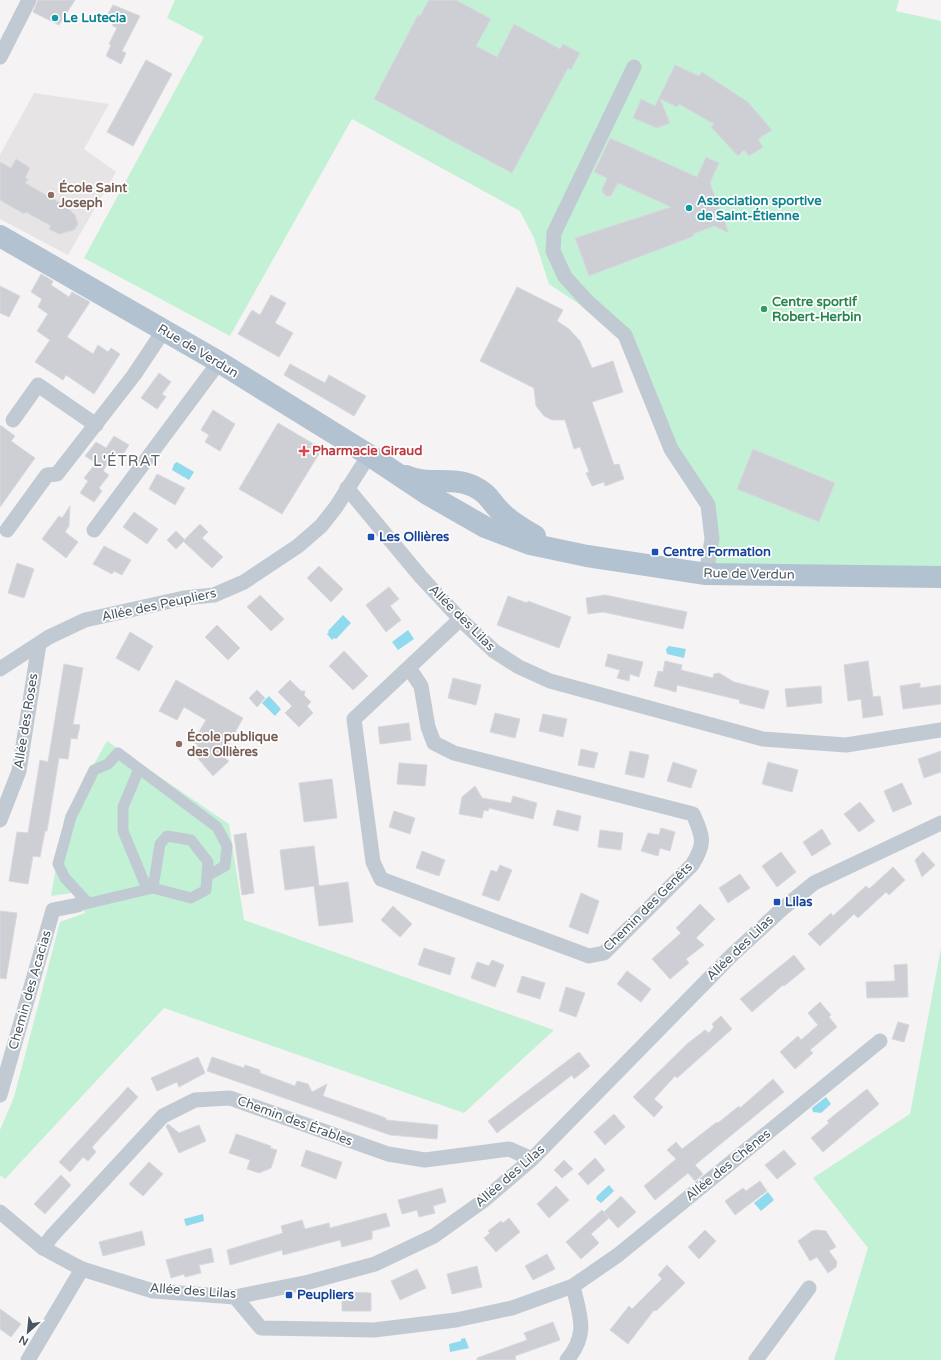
<svg xmlns="http://www.w3.org/2000/svg" width="941" height="1360" font-family="'Varela Round',sans-serif">
	<style>
		.education { fill: #e6e4e5 }
		.green { fill: #c3f1d5 }
		.water { fill: #90daee }
		.building { fill: #cdcfd5; stroke: #d7d9de }
		.lines { fill: none; stroke-linecap: round; stroke-linejoin: round }
		.pedestrian { stroke: #c1cad2; stroke-width: 11 }
		.minor { stroke: #c1cad2; stroke-width: 15 }
		.primary { stroke: #b3c2d1; stroke-width: 22 }
		.culture-dot { fill: #0f9aa8; stroke: #fff; stroke-width: 1.5 }
		.education-dot { fill: #8d6e63; stroke: #fff; stroke-width: 1.5 }
		.leisure-dot { fill: #2e9e5b; stroke: #fff; stroke-width: 1.5 }
		.health-dot { fill: #e0444e; stroke: #fff; stroke-width: 1.5 }
		.transit-dot { fill: #1a4fb4; stroke: #fff; stroke-width: 1.5 }
		.labels { text-anchor: middle; dominant-baseline: central; stroke-width: 3.5; stroke-linejoin: round; paint-order: stroke }
		.culture-label { font-size: 13px; font-weight: bold; fill: #0d838f; stroke: #fff; text-anchor: start }
		.education-label { font-size: 13px; font-weight: bold; fill: #785e54; stroke: #fff; text-anchor: start }
		.leisure-label { font-size: 13px; font-weight: bold; fill: #27864d; stroke: #fff; text-anchor: start }
		.street-label { font-size: 13px; fill: #4a5661; stroke: #fff }
		.health-label { font-size: 13px; font-weight: bold; fill: #be3a42; stroke: #fff; text-anchor: start }
		.transit-label { font-size: 13px; font-weight: bold; fill: #164399; stroke: #fff; text-anchor: start }
		.quarter-label { font-size: 15px; letter-spacing: 1px; fill: #5f6368; stroke: #fff }
	</style>
	<rect width="100%" height="100%" fill="#f5f3f3"/>
	<path class="education" d="M34,93l75,11 -25,45 32,23 -48,83 -68,-36v-64z"/>
	<g class="green">
		<path d="M175,0h724l-3,11 45,10v556l-235,-3 2,-69 -37,-56 -46,-114 -76,-51 -15,-46 -14,-27 -168,-92 -122,217 -146,-78 120,-221 -37,-19z"/>
		<path d="M107,741l122,83 15,96 310,110 -90,83 -300,-105 -159,171 -5,-4v-45l14,-33 46,-175 25,-9 -7,-21 -27,4 14,-81z"/>
		<path d="M941,948v412h-107l34,-112 -55,-70 97,-64z"/>
	</g>
	<g class="water">
		<path d="M177,462l17,10 -5,8 -17,-10 2,-6z"/>
		<path d="M343,615l8,8 -15,16 -2,-1 -2,2 -5,-6 2,-2 -1,-1z"/>
		<path d="M408,630l6,9 -16,11 -6,-8z"/>
		<path d="M669,646l17,3 -2,9 -17,-4 -1,-5z"/>
		<path d="M269,696l12,13 -6,7 -13,-13z"/>
		<path d="M826,1097l5,7 -10,9 -8,-1 -1,-4z"/>
		<path d="M609,1185l5,6 -13,12 -5,-4 1,-3z"/>
		<path d="M768,1192l6,8 -13,11 -7,-8z"/>
		<path d="M203,1214l1,7 -18,5 -2,-7z"/>
		<path d="M465,1338l4,10 -19,4 -1,-8 12,-3v-2z"/>
	</g>
	<g class="building">
		<path d="M38,0h37l-16,25 -26,-13z"/>
		<path d="M429,0h27l35,19 -15,27 21,11 17,-33 46,25 3,-5 17,9 -9,17 -3,-2 -56,105 -138,-74 44,-84 2,1z"/>
		<path d="M113,5l27,11 -18,35 4,2 -5,11 -15,-8 5,-11 -2,-1 8,-16 -4,-2 -5,-12z"/>
		<path d="M146,60l26,14 -39,72 -26,-14z"/>
		<path d="M675,65l24,11 3,-4 46,30 24,28 -14,9 5,8 -14,9 -5,-6 -6,6 -27,-29 3,-3 -35,-20 -2,3 -17,-8 10,24 -13,5 -24,-10 8,-19 14,7z"/>
		<path d="M610,138l87,39 9,-20 13,6 -9,20 19,50 -15,-7 -21,8 1,2 -105,40 -14,-38 96,-31 -53,-24 -7,13h-5l-3,-3 -1,-3 5,-12 -13,-6z"/>
		<path d="M16,159l14,9 -5,10 3,1 -3,4 42,24 8,8 3,9 -4,6 -15,4 -10,-5 2,-3 -25,-14 -2,2 -24,-14v-38l11,6z"/>
		<path d="M41,274l12,7 -2,4 18,12 3,-5 18,10 -23,35 26,17 5,-9 10,7 3,-4 9,6 -26,40 -28,-19 -3,5 -28,-18 15,-22 -13,-9 11,-17 -10,-7 4,-8 -11,-7z"/>
		<path d="M0,286l20,10 -11,21 -9,-4z"/>
		<path d="M517,287l46,23 -6,11 12,8 11,12 12,27 21,-7 10,31 -31,10 22,63 5,-1 5,15 -19,7 -1,-4 -12,4 -6,-13 3,-1 -9,-25 -6,2 -9,-29h-13l-8,-4 -8,-10 -2,-18 -54,-27z"/>
		<path d="M271,295l15,8 -11,20 18,10 -14,24 -41,-23 14,-24 8,5z"/>
		<path d="M290,364l35,19 4,-8 37,21 -12,20 -70,-41z"/>
		<path d="M159,373l12,9 -9,12 4,3 -9,12 -16,-11z"/>
		<path d="M213,410l22,14 -15,27 -15,-9 4,-7 -8,-5z"/>
		<path d="M278,423l44,26 -40,65 -43,-25z"/>
		<path d="M0,425l15,11 -4,5 24,17 -35,49z"/>
		<path d="M114,436l15,9 -8,12 -7,-4 -11,18 6,4 -10,13 3,3 -8,11 -14,-9 8,-12 -4,-3 12,-15 -11,-7 11,-14 10,6z"/>
		<path d="M753,449l82,34 -16,39 -82,-33z"/>
		<path d="M157,474l28,14 -10,17 -26,-16z"/>
		<path d="M70,506l-1,20 -4,6 13,10 -12,16 -24,-19 17,-23 3,2z"/>
		<path d="M134,512l24,17 -11,15 -24,-17z"/>
		<path d="M200,524l8,8 -6,6 21,19 -11,11 -29,-27z"/>
		<path d="M176,531l9,9 -9,9 -9,-9z"/>
		<path d="M104,546l27,14 -9,15 -8,-4 -2,3 -19,-10z"/>
		<path d="M17,563l17,6 -10,29 -16,-5z"/>
		<path d="M319,566l24,23 -12,13 -24,-24z"/>
		<path d="M389,587l10,12 -9,7 11,14 -15,12 -20,-27z"/>
		<path d="M260,595l24,24 -13,12 -24,-24z"/>
		<path d="M605,595l82,17 -4,17 -80,-17 -15,2 -2,-16z"/>
		<path d="M508,596l19,7 1,-2 43,16 -12,31 -62,-23z"/>
		<path d="M217,625l23,23 -12,12 -23,-23z"/>
		<path d="M130,632l23,14 -14,25 -23,-13z"/>
		<path d="M344,651l24,25 -15,14 -24,-24z"/>
		<path d="M608,654l35,8 -4,15 -9,-3 -1,7 -12,-3 3,-8 -15,-4z"/>
		<path d="M665,661l17,4 -1,5 32,8 1,-4 5,-1 15,9 35,9 -5,18 -25,-6 1,-3 -63,-15 -1,7 -22,-6 4,-15 5,1z"/>
		<path d="M868,661l5,36 7,-1 3,19 -20,3 -2,-19 -13,2 -4,-36z"/>
		<path d="M64,664l19,4 -10,56 7,1 -3,14 -6,-1 -3,21 -9,-1 -12,73h-2l-5,26 -7,-1 -5,28 -19,-3 8,-49 11,1 12,-73 8,2z"/>
		<path d="M453,678l28,7 -5,20 -28,-7z"/>
		<path d="M176,680l67,38 -21,38 7,5 -16,15 -18,-21 3,-10 -5,-3 13,-22 -22,-13 -7,13 -18,-9z"/>
		<path d="M290,680l11,11h4l-1,4 7,7 -4,4 6,7 -14,14 -14,-14 7,-7 -14,-14z"/>
		<path d="M920,683v5l21,-3v19l-38,5 -3,-23z"/>
		<path d="M821,686l1,17 -35,4 -2,-18z"/>
		<path d="M257,690l8,8 -8,9 -8,-9z"/>
		<path d="M495,713l25,6 -5,19 -25,-6z"/>
		<path d="M543,714l24,5 -4,18 -24,-6z"/>
		<path d="M409,723l2,17 -31,4 -2,-17z"/>
		<path d="M581,749l17,4 -4,15 -16,-3z"/>
		<path d="M630,751l19,4 -5,23 -19,-4z"/>
		<path d="M941,751v21l-17,6 -6,-19z"/>
		<path d="M673,762l24,8 -6,18 -24,-7z"/>
		<path d="M768,762l30,8 -6,22 -30,-8z"/>
		<path d="M399,763l28,2 -2,21 -28,-2z"/>
		<path d="M332,779l5,39 -33,4 -5,-39z"/>
		<path d="M902,783l10,21 -19,8 -9,-21z"/>
		<path d="M475,786l7,12 29,5 2,-7 24,7 -4,16 -44,-11 -1,3 -4,-1 -2,8 -23,-4 3,-17z"/>
		<path d="M860,802l15,19 -16,11 -15,-18z"/>
		<path d="M557,810l24,6 -3,15 -25,-6z"/>
		<path d="M394,811l21,7 -5,16 -21,-7z"/>
		<path d="M661,828l14,4 -5,19 -10,-3 -2,8 -17,-5 7,-18 11,2z"/>
		<path d="M822,829l9,15 -19,12 -9,-14z"/>
		<path d="M600,830l23,3 -2,17 -23,-3z"/>
		<path d="M246,833l8,60 -12,2 -8,-60z"/>
		<path d="M314,846l5,40 29,-4 5,40 -34,4 -5,-40 -29,4 -5,-40z"/>
		<path d="M422,851l23,9 -6,16 -23,-8z"/>
		<path d="M781,852l15,20 -19,15 -15,-21z"/>
		<path d="M923,852l12,13 -13,12 -7,-17z"/>
		<path d="M500,865l12,5 -13,31 -17,-6 9,-25 6,2z"/>
		<path d="M893,867l12,13 -16,15 -3,-3 -28,26 -4,-4 -34,32 -12,-12 23,-21 2,3 33,-30 3,3z"/>
		<path d="M740,874l10,14 -22,15 -9,-15z"/>
		<path d="M581,893l18,8 -11,33 -19,-7z"/>
		<path d="M700,904l15,15 -19,19 8,7 -18,14 3,4 -19,16 -18,-20 29,-26 -5,-5z"/>
		<path d="M393,906l19,18 -12,13 -19,-17z"/>
		<path d="M0,911l17,2 -11,66 -6,-1z"/>
		<path d="M424,948l31,10 -5,17 -32,-10z"/>
		<path d="M794,955l11,14 -21,17 -1,-1 -31,27 -12,-13z"/>
		<path d="M492,960l12,5 -9,22 -24,-9 6,-16 12,4z"/>
		<path d="M907,964l1,33 -41,1 -1,-16 29,-1 -1,-16z"/>
		<path d="M627,971l24,18 -10,13 -24,-18z"/>
		<path d="M522,976l23,7 -5,16 -23,-7z"/>
		<path d="M566,987l19,6 -9,24 -17,-6z"/>
		<path d="M820,1002l11,13 -2,2 8,10 -27,23 3,3 -18,16 -15,-17 18,-16 3,4 17,-15 -10,-12z"/>
		<path d="M721,1016l11,13 -55,49 -2,-2 -21,23 9,8 -9,10 -21,-20 54,-53 18,-14 4,3 5,-6 -2,-3z"/>
		<path d="M898,1022l11,3 -5,17 -12,-3z"/>
		<path d="M579,1052l11,14 -16,13 -2,-4 -75,58 -9,-12z"/>
		<path d="M198,1057l7,16 -26,14 -2,-5 -20,9 -6,-13z"/>
		<path d="M212,1057l32,11 1,-3 15,5v3l35,13 2,-5 11,3 4,8 15,-8 -4,12 63,22v2l52,5 -1,14 -47,-4 -183,-64z"/>
		<path d="M773,1079l11,13 -89,73 8,9 -8,7 -7,-8 -33,27 -11,-14 32,-27 -9,-9 9,-8 6,7 35,-27 1,1 21,-17 1,2z"/>
		<path d="M128,1087l10,10 -46,50 4,5 -8,9 -5,-4 -13,15 -11,-10z"/>
		<path d="M867,1089l12,15 -56,48 -12,-14 18,-15 -2,-2z"/>
		<path d="M614,1114l11,13 -20,18 -11,-13z"/>
		<path d="M168,1124l11,9 20,-8 7,16 -27,12 -13,-27z"/>
		<path d="M236,1134l35,12 -1,2 7,2 -6,18 -12,5 -12,-4 3,-9 -21,-7z"/>
		<path d="M306,1150l36,12 -6,17 -35,-13z"/>
		<path d="M784,1150l12,14 -19,15 -12,-14z"/>
		<path d="M595,1158l10,12 -17,15 -10,-11z"/>
		<path d="M564,1160l9,9 -11,9 -8,-8z"/>
		<path d="M149,1162l14,12 -20,22 -14,-12z"/>
		<path d="M61,1175l10,10 -26,29 -11,-10z"/>
		<path d="M760,1181l7,10 -32,24 -10,-14 18,-13 3,3z"/>
		<path d="M556,1186l13,14 -20,18 -12,-14z"/>
		<path d="M442,1188l4,14 -13,4 2,7 -16,4 -2,-7 -15,4 -4,-14z"/>
		<path d="M621,1196l15,16 -18,16 -14,-16z"/>
		<path d="M602,1210l7,8 -18,16 8,9 -18,16 -15,-17z"/>
		<path d="M386,1213l4,13 -18,5v8l-30,8 -2,-7 -57,15 -1,-5 -52,15 -3,-15 56,-17 -2,-7 21,-6 3,9 24,-6 1,5z"/>
		<path d="M509,1218l11,14 -24,20 -12,-14 6,-5 -2,-2 13,-10 2,2z"/>
		<path d="M705,1230l11,11 -17,18 -11,-12z"/>
		<path d="M816,1230l10,1 10,16 -7,4 8,11 -1,5 -8,6 -11,-16 -7,4 -12,-20 14,-10z"/>
		<path d="M142,1231l3,14 -42,11 -4,-14z"/>
		<path d="M211,1248l3,14 -15,3 2,8 -16,4 -1,-3 -13,4 -5,-18z"/>
		<path d="M547,1254l8,15 -22,11 -8,-14z"/>
		<path d="M667,1265l18,18 -29,28 -2,-1 -26,34 -18,-14 19,-24 3,3 30,-30 -4,-4z"/>
		<path d="M477,1266l5,21 -30,7 -5,-20z"/>
		<path d="M417,1269l9,19 -26,12 -9,-19z"/>
		<path d="M342,1292l29,1v18h-29z"/>
		<path d="M0,1309l21,15 -10,13 -11,-8z"/>
		<path d="M553,1322l7,18 -45,16 1,4h-39v-2l50,-18 -3,-7z"/>
	</g>
	<g class="lines">
		<g class="pedestrian">
			<path d="M139,769l-16,38v24l24,58"/>
			<path d="M88,903l-23,-25 -7,-14 13,-47 23,-47 14,-6 10,-11 99,74 10,19 -2,20 -18,10"/>
			<path d="M81,905l72,-17 38,10 15,-8 2,-28 -17,-22 -24,-4 -7,8 -7,44"/>
		</g>
		<g class="minor">
			<path d="M0,57l29,-57"/>
			<path d="M634,67l-80,166 -1,18 12,26 23,25 37,33 46,114 37,56 4,34 -6,35"/>
			<path d="M13,420l25,-35 58,40"/>
			<path d="M347,488l74,89 39,42 34,32 25,16 31,14 213,58 83,6 95,-15"/>
			<path d="M7,530l40,-55 10,-1 77,-99 30,-45"/>
			<path d="M94,530l125,-168"/>
			<path d="M409,668l12,18 7,41 6,16 20,10 239,61c10,23 13,29 -1,51l-88,88 -15,3 -208,-77 -8,-17 -19,-143 99,-93 7,-7"/>
			<path d="M0,669l49,-32 36,-17 99,-22 30,-3 30,-13 54,-36 23,-20 15,-19 33,-52"/>
			<path d="M0,820l19,-49 20,-127"/>
			<path d="M0,1095l53,-185 25,-5"/>
			<path d="M0,1212l43,36 39,21 71,22 82,6 74,-15 66,-18 59,-28 49,-35 49,-42 199,-203 51,-47 32,-26 127,-60"/>
			<path d="M43,1248l9,-12 111,-120 32,-16 35,-2 158,56 37,6 84,-11 23,10"/>
			<path d="M235,1297l26,31 113,2 82,-10 56,-12 61,-22 45,-31 262,-214"/>
			<path d="M28,1360l54,-91"/>
			<path d="M567,1360c22,-27 13,-43 6,-74"/>
			<path d="M756,1360l53,-72"/>
		</g>
		<g class="primary">
			<path d="M0,236l219,126 150,93 60,40 56,32 45,17 57,12 119,18 235,3"/>
			<path d="M406,476c22,10 45,0 67,10 18,9 16,15 29,27 10,10 21,16 33,23"/>
		</g>
	</g>
	<g class="culture-dot">
		<circle cx="55" cy="18" r="4"/>
		<circle cx="689" cy="208" r="4"/>
	</g>
	<g class="education-dot">
		<circle cx="51" cy="195" r="4"/>
		<circle cx="179" cy="744" r="4"/>
	</g>
	<circle class="leisure-dot" cx="764" cy="309" r="4"/>
	<path class="health-dot" d="M302 445h4v4h4v4h-4v4h-4v-4h-4v-4h4z"/>
	<g class="transit-dot">
		<rect x="367" y="533" width="8" height="8" rx="2"/>
		<rect x="651" y="548" width="8" height="8" rx="2"/>
		<rect x="773" y="898" width="8" height="8" rx="2"/>
		<rect x="285" y="1291" width="8" height="8" rx="2"/>
	</g>
	<g class="labels">
		<g class="culture-label">
			<text x="63" y="18">Le Lutecia</text>
			<text x="697" y="201">Association sportive<tspan x="697" dy="15">de Saint-Étienne</tspan></text>
		</g>
		<g class="education-label">
			<text x="59" y="188">École Saint<tspan x="59" dy="15">Joseph</tspan></text>
			<text x="187" y="737">École publique<tspan x="187" dy="15">des Ollières</tspan></text>
		</g>
		<g class="leisure-label">
			<text x="772" y="302">Centre sportif<tspan x="772" dy="15">Robert-Herbin</tspan></text>
		</g>
		<g class="street-label">
			<text transform="translate(198 351) rotate(31)">Rue de Verdun</text>
			<text transform="translate(749 574) rotate(1)">Rue de Verdun</text>
			<text transform="translate(159 605) rotate(-12)">Allée des Peupliers</text>
			<text transform="translate(462 618) rotate(45)">Allée des Lilas</text>
			<text transform="translate(26 721) rotate(-81)">Allée des Roses</text>
			<text transform="translate(648 907) rotate(-45)">Chemin des Genêts</text>
			<text transform="translate(740 948) rotate(-44)">Allée des Lilas</text>
			<text transform="translate(30 990) rotate(-74)">Chemin des Acacias</text>
			<text transform="translate(295 1121) rotate(20)">Chemin des Érables</text>
			<text transform="translate(728 1165) rotate(-39)">Allée des Chênes</text>
			<text transform="translate(510 1176) rotate(-41)">Allée des Lilas</text>
			<text transform="translate(193 1291) rotate(4)">Allée des Lilas</text>
		</g>
		<g class="health-label">
			<text x="312" y="451">Pharmacie Giraud</text>
		</g>
		<g class="transit-label">
			<text x="379" y="537">Les Ollières</text>
			<text x="663" y="552">Centre Formation</text>
			<text x="785" y="902">Lilas</text>
			<text x="297" y="1295">Peupliers</text>
		</g>
		<g class="quarter-label">
			<text x="127" y="461">L'ÉTRAT</text>
		</g>
	</g>
	<g transform="translate(28 1332) rotate(207)" stroke="#ffffff" stroke-width="3" paint-order="stroke">
	<path d="M0-3L7 15L0 10L-7 15Z" fill="#4a5661"/>
	<text y="-6" font-size="11" font-weight="bold" text-anchor="middle" fill="#4a5661">N</text>
	</g>
</svg>
